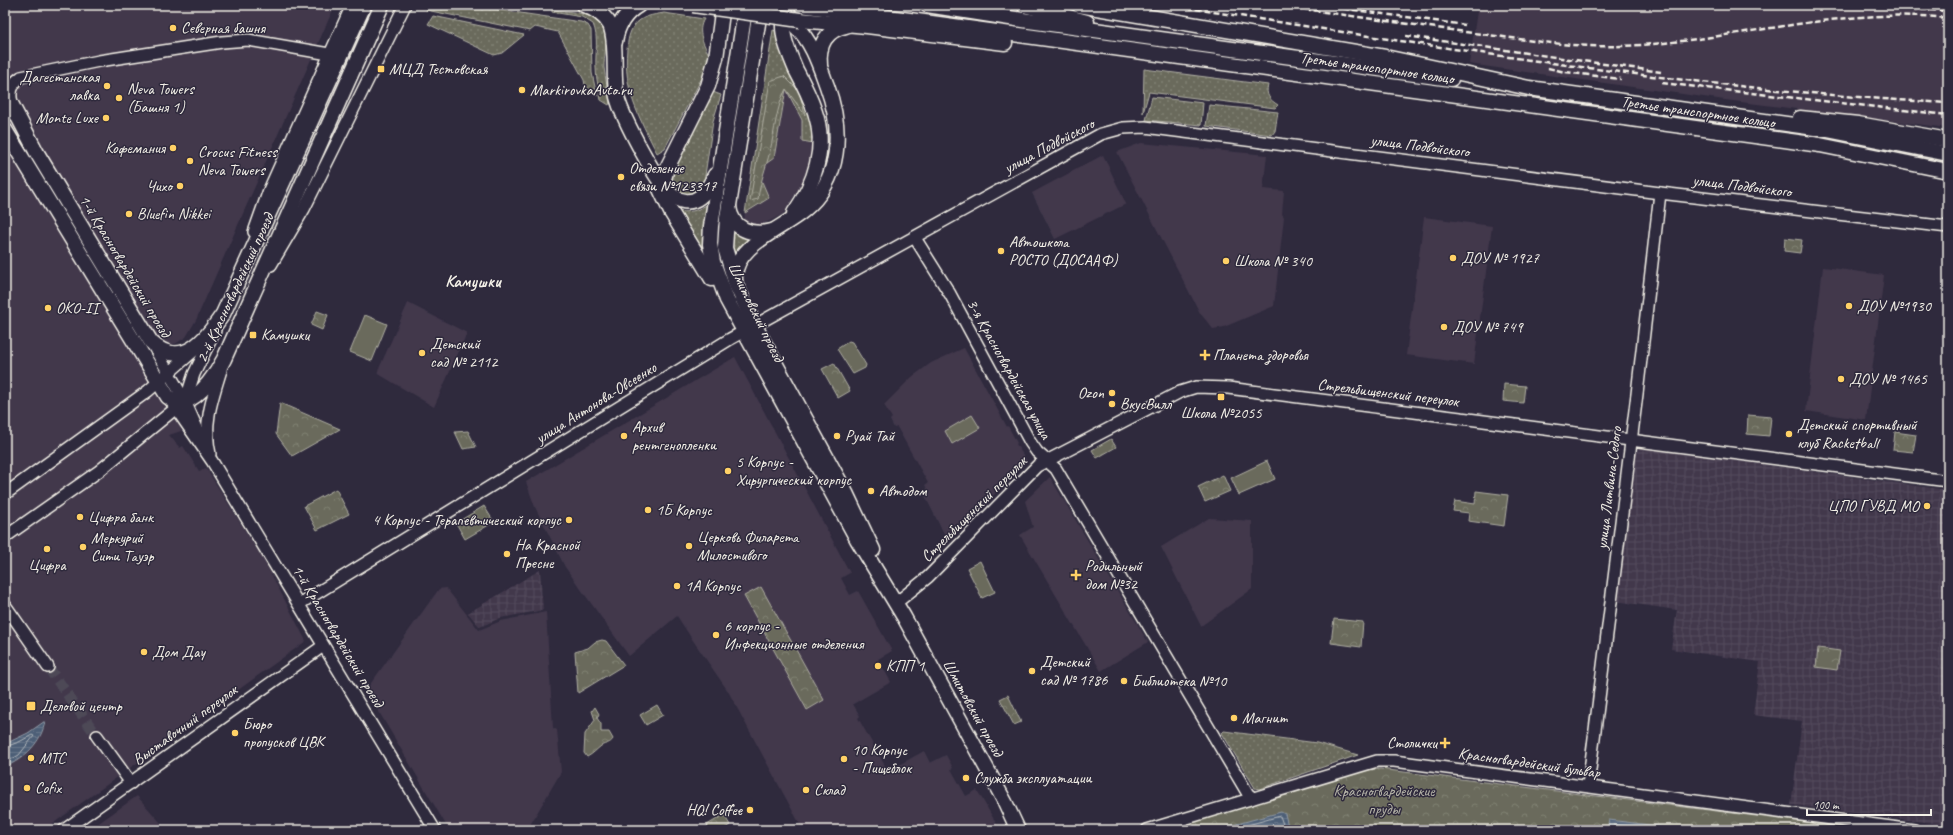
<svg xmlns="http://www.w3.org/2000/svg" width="1953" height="835" font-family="Caveat,sans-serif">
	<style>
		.built { fill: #42384c }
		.industrial { fill: url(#industrial-grid) }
		.grass { fill: url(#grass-dots); stroke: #afaea2 }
		.forest { fill: url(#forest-crowns); stroke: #afaea2 }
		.pitch { fill: #6a6b5c; stroke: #afaea2 }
		.water { fill: url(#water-rules); stroke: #9099a4 }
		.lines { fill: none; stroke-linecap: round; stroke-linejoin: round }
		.shore { stroke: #b1b7bb; stroke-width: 1 }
		.minor-tunnel { stroke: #4d4857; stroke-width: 11; stroke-dasharray: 11 5.5; stroke-linecap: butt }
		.minor-casing { stroke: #f4f1e8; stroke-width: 14 }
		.major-casing { stroke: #f4f1e8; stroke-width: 17 }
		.minor { stroke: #2f2a3d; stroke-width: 11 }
		.major { stroke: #2f2a3d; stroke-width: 14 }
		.rail { stroke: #f4f1e8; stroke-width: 2.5; stroke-dasharray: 6 3; stroke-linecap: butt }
		.major-bridge-casing { stroke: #f4f1e8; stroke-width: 17; stroke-linecap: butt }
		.major-bridge { stroke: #2f2a3d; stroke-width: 14 }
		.poi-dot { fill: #ffd166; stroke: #2f2a3d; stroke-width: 1.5 }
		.labels { text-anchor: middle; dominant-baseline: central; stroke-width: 3; stroke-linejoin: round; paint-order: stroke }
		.poi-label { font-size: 16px; fill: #f4f1e8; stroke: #2f2a3d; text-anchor: start }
		.street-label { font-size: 16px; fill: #f4f1e8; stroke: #2f2a3d }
		.park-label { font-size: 16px; fill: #b6b5a9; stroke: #2f2a3d }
		.neighbourhood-label { font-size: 17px; font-weight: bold; fill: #f4f1e8; stroke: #2f2a3d }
	</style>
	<defs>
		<pattern id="industrial-grid" width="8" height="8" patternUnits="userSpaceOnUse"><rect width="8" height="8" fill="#42384c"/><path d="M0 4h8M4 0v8" fill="none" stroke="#554c5d"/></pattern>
		<pattern id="grass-dots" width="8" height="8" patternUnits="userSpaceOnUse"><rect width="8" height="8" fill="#6a6b5c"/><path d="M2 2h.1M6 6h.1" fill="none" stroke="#808173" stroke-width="1.8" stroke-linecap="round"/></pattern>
		<pattern id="forest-crowns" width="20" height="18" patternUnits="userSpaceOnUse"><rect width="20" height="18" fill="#6a6b5c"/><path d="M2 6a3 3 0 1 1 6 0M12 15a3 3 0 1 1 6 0" fill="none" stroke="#808173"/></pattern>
		<pattern id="water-rules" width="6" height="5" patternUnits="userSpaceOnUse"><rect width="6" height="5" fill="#4d5f77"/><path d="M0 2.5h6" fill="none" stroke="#67768a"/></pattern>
	</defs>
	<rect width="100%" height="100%" fill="#2f2a3d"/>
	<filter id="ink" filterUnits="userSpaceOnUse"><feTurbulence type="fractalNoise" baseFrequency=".025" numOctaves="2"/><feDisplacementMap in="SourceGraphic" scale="8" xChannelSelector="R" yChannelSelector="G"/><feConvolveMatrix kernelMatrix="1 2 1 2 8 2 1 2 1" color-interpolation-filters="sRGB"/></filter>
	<g filter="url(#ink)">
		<g class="built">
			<path d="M20,5h315l-139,315 -10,17 -11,7 -13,1 19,86 -12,4 11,13 3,-2 16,25 7,-3 60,96 40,77 -262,189h-39v-819z"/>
			<path d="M1478,5h470v123l-223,-28 -256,-36z"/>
			<path d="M786,89l16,31v21l11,2 -1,14 -10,27 -19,30 -25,13 -14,-4 1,-10 24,-15 -12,-28 17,-12z"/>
			<path d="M1141,143l126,12 -4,34 21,2 -2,23 2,3 -10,89 -50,21 -11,2 -13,-16 -83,-161z"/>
			<path d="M1103,155l23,49 -71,35 -23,-46z"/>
			<path d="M1424,217l68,9 -18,138 -68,-9z"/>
			<path d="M1823,267l61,8 -18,145 -60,-9z"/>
			<path d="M408,303l59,30 -33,74 -57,-34z"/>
			<path d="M964,348l43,79 1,-1 9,17 -1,1 11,17 -79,81 -23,-46 4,-3 -4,-8 3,-2 -31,-56 -3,1 -4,-8 2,-2 -8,-13 28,-28 19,-14z"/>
			<path d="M735,357l115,216 -9,5 9,17 8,-4 34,60 -14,8 13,23 -38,22 7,12 -2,2 30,53 36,-20 6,12 16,-8 7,13 -2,1 15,27 11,-6 23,40h-197l-75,-139 -36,-52 -15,-23 -48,40 -64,-89 -30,-60 -9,-25z"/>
			<path d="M1050,477l98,165 -47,29 -81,-136 13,-8 -8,-26z"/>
			<path d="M1209,518l43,3v68l-51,37 -40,-79z"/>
			<path d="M446,588l33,42 22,-9 45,-9 7,116 4,2 4,42 -31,53 -9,5h-72l-83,-140 73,-101z"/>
			<path d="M137,796l30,34h-78z"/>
		</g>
		<g class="industrial">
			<path d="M1643,448l305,42v335l-157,-20 11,-84 -49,-6 7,-53 -89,-13 6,-39 -62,-9 20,-148 3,-4z"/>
			<path d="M540,570l3,40 -43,8 -20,9 -12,-14z"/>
		</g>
		<g class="grass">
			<path d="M433,5h33l115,17 7,3 3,5 1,43 5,23 -12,-11 -1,-5 -26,-48 -23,-5 -5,4 -104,-21z"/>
			<path d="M552,10c19,2 49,1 53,26 2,11 -1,21 -1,31 1,11 4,23 6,34l-1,4 -8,-5c-2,-10 -5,-21 -5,-32 -1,-14 3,-31 -3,-44l-11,-7 -30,-5z"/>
			<path d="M664,13l40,6c-8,13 0,25 6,38l-5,15 -40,76 -8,5c-18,-36 -34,-63 -30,-104 1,-8 2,-17 7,-23 7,-10 19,-11 30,-13z"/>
			<path d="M433,16l91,19 -22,18 -8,2 -66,-31z"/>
			<path d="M773,30l3,1 1,12 34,77 2,23 -11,-2v-21l-16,-31 -12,69 -17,12 12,28 -24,15z"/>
			<path d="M1144,69l124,16c-3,10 2,15 10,20l-3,3 -126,-16 -6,21z"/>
			<path d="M710,91l11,4 -8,26 -9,61c-12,15 -17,15 -33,5l1,-17z"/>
			<path d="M1152,97l51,6 -2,22 -55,-5z"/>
			<path d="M1209,105l69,7 -3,19 -3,4 -66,-9z"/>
			<path d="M709,203l-4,25 -1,26 -29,-44c13,4 23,1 34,-7z"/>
			<path d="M732,222l20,15 -17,28 -4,-22z"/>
			<path d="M1224,731l93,12 41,12 -99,34 -4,-1 -33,-55z"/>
		</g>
		<g class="forest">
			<path d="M784,76l15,15 6,24 -19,-26c-10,18 -11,42 -16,62 -4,17 -10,31 -12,48l-8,2 20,-120z"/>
			<path d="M1785,238l17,2 -2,13 -16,-2z"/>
			<path d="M317,311l11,4 -6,15 -11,-5z"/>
			<path d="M834,363l16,28 -12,7 -16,-29z"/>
			<path d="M1504,384l21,2 -2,17 -20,-2z"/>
			<path d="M280,403l60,26 -48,27 -16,-22z"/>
			<path d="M1748,415l23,2 -2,19 -22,-2z"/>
			<path d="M468,431l8,16 -13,2 -8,-17z"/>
			<path d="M1895,432l21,3 -3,17 -20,-2z"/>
			<path d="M1111,439l5,8 -19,11 -5,-8z"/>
			<path d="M1223,475l7,16 -25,11 -7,-15z"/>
			<path d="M336,489l13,25 -32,16 -13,-24z"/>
			<path d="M1476,491l32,4 -4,31 -36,-5 1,-8 -16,-2 2,-10 20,3z"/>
			<path d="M484,506l10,16 -29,17 -9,-16z"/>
			<path d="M761,587l63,113 -17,10 -63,-114z"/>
			<path d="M1334,619l29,3 -2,25 -30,-4z"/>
			<path d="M602,640l4,1 18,24 -46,28 -3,-41 13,-4 7,-6z"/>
			<path d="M1818,648l22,3 -3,19 -21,-3z"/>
			<path d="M1008,695l13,27 -7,3 -14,-26z"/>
			<path d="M657,705l6,10 -17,10 -6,-10z"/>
			<path d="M595,707l4,7 -2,4 4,6v8h8l4,7c-3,5 -7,4 -12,7 -4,3 -8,8 -14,11l-3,-4 1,-19 10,-14 -3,-9z"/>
			<path d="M1380,769l488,61h-705l202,-60z"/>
			<path d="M724,815l6,10 -8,5h-11l-4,-5z"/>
		</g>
		<g class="pitch">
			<path d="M365,315l22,9 -15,37 -22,-9z"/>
			<path d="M849,341l3,1 14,23 -1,3 -12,6 -16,-25z"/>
			<path d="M972,415l8,13 -28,16 -7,-13z"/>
			<path d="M1267,461l8,18 -36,16 -8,-17z"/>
			<path d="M980,561l15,31 -13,6 -15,-30z"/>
		</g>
		<g class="water">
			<path d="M45,721c-3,21 -21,38 -40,46v-23l23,-11z"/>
			<path d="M1281,812l4,2 4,16h-74z"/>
			<path d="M1609,820l82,10h-84z"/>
		</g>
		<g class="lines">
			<g class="shore">
				<path d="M5,747l14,-5 13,-7 2,1 -15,19 -14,8"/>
				<path d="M1230,830l50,-14 5,14"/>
				<path d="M1611,830l3,-5 44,5"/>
			</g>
			<path class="minor-tunnel" d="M48,667l49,69"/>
			<g class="minor-casing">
				<g id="minor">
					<path d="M12,103c-3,-11 0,-20 9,-26l78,-16 123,-19 26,-2 81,14"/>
					<path d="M254,232l15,-42 83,-185"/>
					<path d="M915,238l35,56 80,148 7,10 19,17 192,325 5,4"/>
					<path d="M271,265l33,-56 101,-204"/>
					<path d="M152,344l33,57 15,34"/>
					<path d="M168,397l44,64 223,369"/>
					<path d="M184,405l10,-31 21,-43"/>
					<path d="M210,454c-7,-30 2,-55 11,-84"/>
					<path d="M5,494l143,-103 49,-43"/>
					<path d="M5,537l94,-66 82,-67"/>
					<path d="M896,603l32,-26 109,-111 143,-74 16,-5 32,1 720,93"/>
					<path d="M299,604l431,-265 371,-205 22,-6 22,-1 515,66 288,34"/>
					<path d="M5,605l43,62"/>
					<path d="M97,736l34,47"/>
					<path d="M1588,786l49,-392 23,-201"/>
					<path d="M64,830l259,-184"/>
					<path d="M1147,830l230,-69h17l520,69"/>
				</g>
			</g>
			<g class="major-casing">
				<g id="major">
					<path d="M584,5c10,4 21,10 26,20 8,18 2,51 7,72 5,19 41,90 57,100 21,13 33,-5 41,-22"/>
					<path d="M746,5l-35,221 -1,18 3,18 14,38 130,239 47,78 101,185 13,28"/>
					<path d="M761,5l-34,213 -2,30 11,37 19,41 91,167 27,57"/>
					<path d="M785,5c-6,27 1,41 11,65 7,13 14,27 19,42 12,35 0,71 -21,101"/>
					<path d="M801,5l1019,140 128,26"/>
					<path d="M927,5l102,16 422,58"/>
					<path d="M1024,5l63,17"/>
					<path d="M1079,5l306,52 144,31 293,41 126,25"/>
					<path d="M800,20l67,6 138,17"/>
					<path d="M615,42c2,-16 10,-29 24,-37"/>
					<path d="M820,65c-2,-20 6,-35 26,-39"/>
					<path d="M5,92l32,61 114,189c31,29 55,-3 72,-28l141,-309"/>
					<path d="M1800,118l58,6 90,16"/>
					<path d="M5,130l163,267c5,3 11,6 18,4 15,-5 31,-28 38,-42l158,-354"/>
					<path d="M659,187l12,25 41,67"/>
					<path d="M667,189l-3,-10 3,-11 41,-82 8,-28 7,-53"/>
					<path d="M729,207c3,23 23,29 43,24"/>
					<path d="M735,279c-2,-33 47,-50 68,-68 39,-31 40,-81 24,-125 -7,-19 -15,-45 -31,-59"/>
				</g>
			</g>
			<use href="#minor" class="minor"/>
			<use href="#major" class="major"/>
			<g class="rail">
				<path d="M1169,5c259,40 517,84 779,98"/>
				<path d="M1278,5c65,10 130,19 195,28 49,6 99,15 148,13 110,-4 217,-40 327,-28"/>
				<path d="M1317,5l148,20"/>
				<path d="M1912,9l36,2"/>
				<path d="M1406,36l255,36"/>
				<path d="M1548,68l17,4 56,7"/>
				<path d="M1662,83l286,32"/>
			</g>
			<g class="major-bridge-casing">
				<path id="major-bridge" d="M693,5l107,15"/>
			</g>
			<use href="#major-bridge" class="major-bridge"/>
		</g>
	</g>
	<g class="poi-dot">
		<circle cx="173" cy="28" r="4"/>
		<rect x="377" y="65" width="8" height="8" rx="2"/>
		<circle cx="107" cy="86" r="4"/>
		<circle cx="522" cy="90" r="4"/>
		<circle cx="119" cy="98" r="4"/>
		<circle cx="106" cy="118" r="4"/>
		<circle cx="173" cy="148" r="4"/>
		<circle cx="190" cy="161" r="4"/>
		<circle cx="621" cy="177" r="4"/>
		<circle cx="180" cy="186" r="4"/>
		<circle cx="129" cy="214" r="4"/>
		<circle cx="1001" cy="251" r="4"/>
		<circle cx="1453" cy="258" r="4"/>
		<circle cx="1226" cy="261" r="4"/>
		<circle cx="1849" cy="306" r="4"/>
		<circle cx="48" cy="308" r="4"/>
		<circle cx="1444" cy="327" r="4"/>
		<rect x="249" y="331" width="8" height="8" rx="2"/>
		<circle cx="422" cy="353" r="4"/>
		<path d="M1203 349h4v4h4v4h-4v4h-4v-4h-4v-4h4z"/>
		<circle cx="1841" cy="379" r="4"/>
		<circle cx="1112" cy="393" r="4"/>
		<rect x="1217" y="393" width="8" height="8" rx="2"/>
		<circle cx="1112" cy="404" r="4"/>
		<circle cx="1789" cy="434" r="4"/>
		<circle cx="624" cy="436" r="4"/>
		<circle cx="837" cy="436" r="4"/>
		<circle cx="728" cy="471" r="4"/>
		<circle cx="871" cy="491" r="4"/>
		<circle cx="1927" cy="506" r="4"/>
		<circle cx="648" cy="510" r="4"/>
		<circle cx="80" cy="517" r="4"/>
		<circle cx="569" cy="520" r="4"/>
		<circle cx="689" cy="546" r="4"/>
		<circle cx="83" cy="547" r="4"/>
		<circle cx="47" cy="549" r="4"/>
		<circle cx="507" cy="554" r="4"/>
		<path d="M1074 569h4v4h4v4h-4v4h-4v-4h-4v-4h4z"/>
		<circle cx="677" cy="586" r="4"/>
		<circle cx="716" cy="635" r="4"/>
		<circle cx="144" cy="652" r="4"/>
		<circle cx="878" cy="666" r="4"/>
		<circle cx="1032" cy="671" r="4"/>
		<circle cx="1124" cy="681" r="4"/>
		<rect x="26" y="701" width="10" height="10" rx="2"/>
		<circle cx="1234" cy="718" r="4"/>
		<circle cx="235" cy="733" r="4"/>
		<path d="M1443 737h4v4h4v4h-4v4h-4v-4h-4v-4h4z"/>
		<circle cx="31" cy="758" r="4"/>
		<circle cx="844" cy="759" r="4"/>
		<circle cx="966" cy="778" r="4"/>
		<circle cx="27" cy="788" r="4"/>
		<circle cx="806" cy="790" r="4"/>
		<circle cx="750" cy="810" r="4"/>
	</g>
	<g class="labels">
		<g class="poi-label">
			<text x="181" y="28">Северная башня</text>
			<text x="389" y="69">МЦД Тестовская</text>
			<text x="99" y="77" text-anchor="end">Дагестанская<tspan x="99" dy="18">лавка</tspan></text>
			<text x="127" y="89">Neva Towers<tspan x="127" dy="18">(Башня 1)</tspan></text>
			<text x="530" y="90">MarkirovkaAvto.ru</text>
			<text x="98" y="118" text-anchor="end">Monte Luxe</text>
			<text x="165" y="148" text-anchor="end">Кофемания</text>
			<text x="198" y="152">Crocus Fitness<tspan x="198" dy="18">Neva Towers</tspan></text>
			<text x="629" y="168">Отделение<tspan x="629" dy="18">связи №123317</tspan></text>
			<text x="172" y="186" text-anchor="end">Чихо</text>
			<text x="137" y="214">Bluefin Nikkei</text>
			<text x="1009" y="242">Автошкола<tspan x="1009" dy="18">РОСТО (ДОСААФ)</tspan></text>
			<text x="1461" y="258">ДОУ № 1927</text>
			<text x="1234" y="261">Школа № 340</text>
			<text x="1857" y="306">ДОУ №1930</text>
			<text x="56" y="308">ОКО-II</text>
			<text x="1452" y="327">ДОУ № 749</text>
			<text x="261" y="335">Камушки</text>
			<text x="430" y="344">Детский<tspan x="430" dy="18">сад № 2112</tspan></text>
			<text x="1213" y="355">Планета здоровья</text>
			<text x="1849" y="379">ДОУ № 1465</text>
			<text x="1104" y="393" text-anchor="end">Ozon</text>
			<text x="1120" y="404">ВкусВилл</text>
			<text x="1221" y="413" text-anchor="middle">Школа №2055</text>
			<text x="1797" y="425">Детский спортивный<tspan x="1797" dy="18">клуб Racketball</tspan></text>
			<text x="632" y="427">Архив<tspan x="632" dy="18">рентгенопленки</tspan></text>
			<text x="845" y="436">Руай Тай</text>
			<text x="736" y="462">5 Корпус -<tspan x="736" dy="18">Хирургический корпус</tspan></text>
			<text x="879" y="491">Автодом</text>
			<text x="1919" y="506" text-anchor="end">ЦПО ГУВД МО</text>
			<text x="656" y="510">1Б Корпус</text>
			<text x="88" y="517">Цифра банк</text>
			<text x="561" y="520" text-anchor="end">4 Корпус - Терапевтический корпус</text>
			<text x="697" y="537">Церковь Филарета<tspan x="697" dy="18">Милостивого</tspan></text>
			<text x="91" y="538">Меркурий<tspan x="91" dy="18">Сити Тауэр</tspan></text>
			<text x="515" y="545">На Красной<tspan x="515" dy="18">Пресне</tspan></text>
			<text x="47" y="565" text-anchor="middle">Цифра</text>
			<text x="1085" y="566">Родильный<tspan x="1085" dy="18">дом №32</tspan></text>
			<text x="685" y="586">1А Корпус</text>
			<text x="724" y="626">6 корпус -<tspan x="724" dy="18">Инфекционные отделения</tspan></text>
			<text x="152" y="652">Дом Дау</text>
			<text x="1040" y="662">Детский<tspan x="1040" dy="18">сад № 1786</tspan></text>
			<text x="886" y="666">КПП 1</text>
			<text x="1132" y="681">Библиотека №10</text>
			<text x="40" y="706">Деловой центр</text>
			<text x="1242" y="718">Магнит</text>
			<text x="243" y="724">Бюро<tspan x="243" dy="18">пропусков ЦВК</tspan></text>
			<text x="1437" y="743" text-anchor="end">Столички</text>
			<text x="852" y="750">10 Корпус<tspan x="852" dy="18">- Пищеблок</tspan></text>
			<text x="39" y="758">МТС</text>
			<text x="974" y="778">Служба эксплуатации</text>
			<text x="35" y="788">Cofix</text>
			<text x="814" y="790">Склад</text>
			<text x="742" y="810" text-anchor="end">HQ! Coffee</text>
		</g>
		<g class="street-label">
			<text transform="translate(1377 68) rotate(8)">Третье транспортное кольцо</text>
			<text transform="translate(1698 112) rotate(8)">Третье транспортное кольцо</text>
			<text transform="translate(1049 146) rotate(-28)">улица Подвойского</text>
			<text transform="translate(1420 146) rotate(7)">улица Подвойского</text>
			<text transform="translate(1742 186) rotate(7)">улица Подвойского</text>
			<text transform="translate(125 266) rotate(59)">1-й Красногвардейский проезд</text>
			<text transform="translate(235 288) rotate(-65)">2-й Красногвардейский проезд</text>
			<text transform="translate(756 312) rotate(64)">Шмитовский проезд</text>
			<text transform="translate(1009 369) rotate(61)">3-я Красногвардейская улица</text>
			<text transform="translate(1388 393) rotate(7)">Стрельбищенский переулок</text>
			<text transform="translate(596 403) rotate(-32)">улица Антонова-Овсеенко</text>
			<text transform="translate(1609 488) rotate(-83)">улица Литвина-Седого</text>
			<text transform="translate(974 509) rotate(-45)">Стрельбищенский переулок</text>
			<text transform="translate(338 636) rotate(59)">1-й Красногвардейский проезд</text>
			<text transform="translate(973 708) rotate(61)">Шмитовский проезд</text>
			<text transform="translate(185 725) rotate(-36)">Выставочный переулок</text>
			<text transform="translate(1529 763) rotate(8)">Красногвардейский бульвар</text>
		</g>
		<g class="park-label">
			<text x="1384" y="791">Красногвардейские<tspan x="1384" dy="18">пруды</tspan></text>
		</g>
		<g class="neighbourhood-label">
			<text x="473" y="281">Камушки</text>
		</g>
	</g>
	<rect width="1953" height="835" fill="none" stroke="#2f2a3d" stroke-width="20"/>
	<rect x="10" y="10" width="1933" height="815" fill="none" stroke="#f4f1e8" stroke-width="1.5" filter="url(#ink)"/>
	<path d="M1807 809v6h124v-6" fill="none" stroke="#f4f1e8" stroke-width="2"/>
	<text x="1813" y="809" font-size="12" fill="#f4f1e8" stroke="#2f2a3d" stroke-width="3" paint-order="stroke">100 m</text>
</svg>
